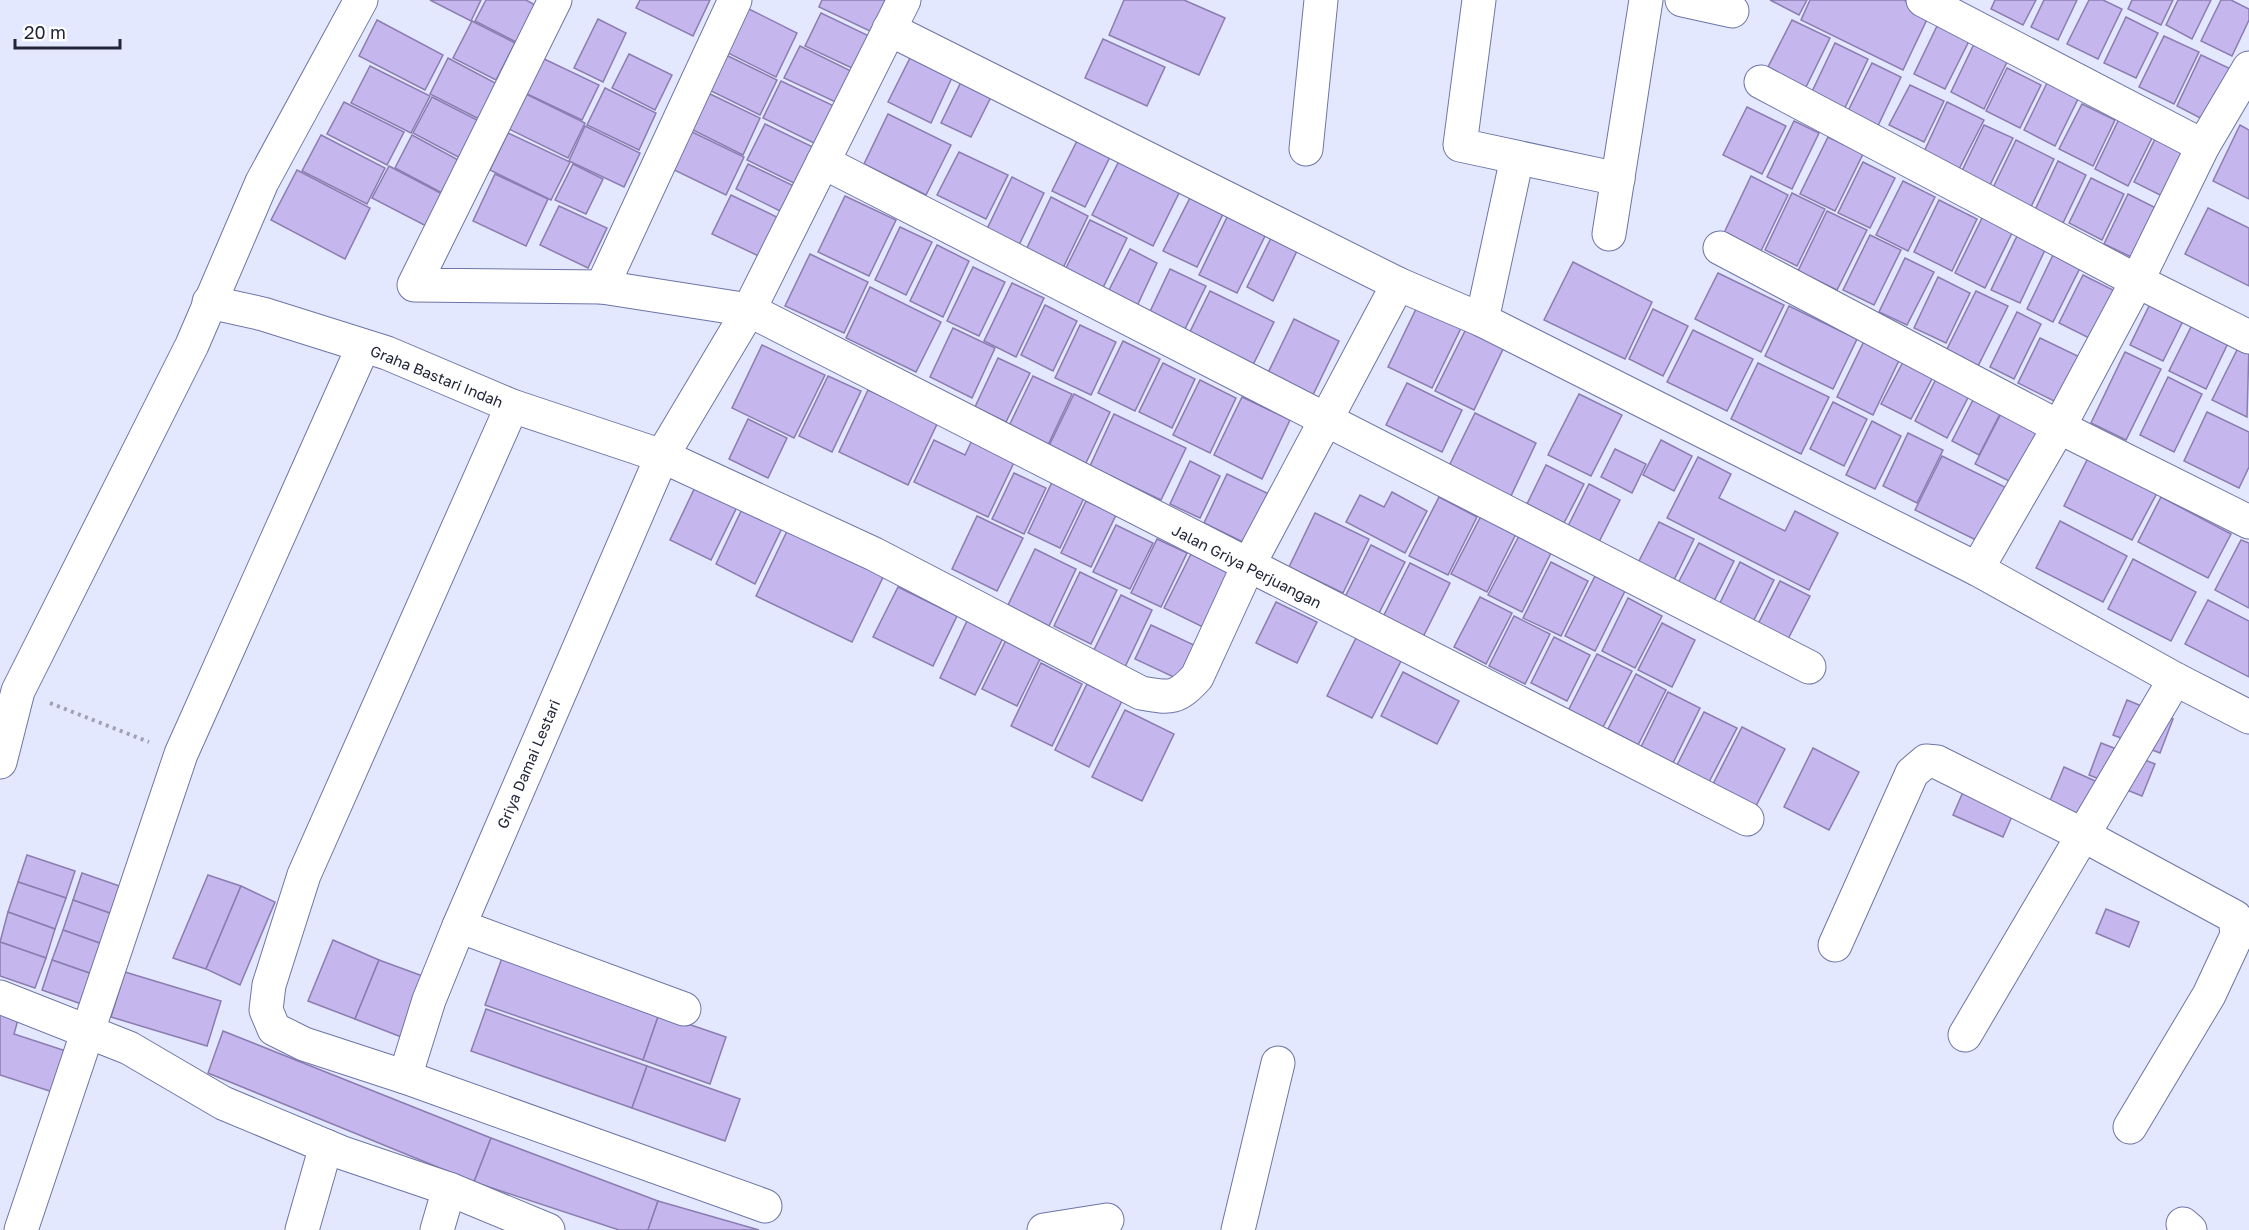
<svg xmlns="http://www.w3.org/2000/svg" width="2249" height="1230" font-family="'Golos Text',sans-serif">
	<style>
		.building { fill: #c5b7ed; stroke: #8b7db0; stroke-width: 1.5 }
		.lines { fill: none; stroke-linecap: round; stroke-linejoin: round }
		.minor-casing { stroke: #6d75a7; stroke-width: 35 }
		.path { stroke: #9da0b6; stroke-width: 4; stroke-dasharray: 3 4.5; stroke-linecap: butt }
		.minor { stroke: #fff; stroke-width: 33 }
		.labels { text-anchor: middle; dominant-baseline: central; stroke-width: 4.5; stroke-linejoin: round; paint-order: stroke }
		.street-label { font-size: 15px; fill: #222539; stroke: #fff }
	</style>
	<rect width="100%" height="100%" fill="#e4e8ff"/>
	<g class="building">
		<path d="M430,0h51l-10,21z"/>
		<path d="M486,0h40l11,6 -19,37 -43,-22z"/>
		<path d="M640,0h70l-17,36 -57,-28z"/>
		<path d="M822,0h65l-15,32 -53,-25z"/>
		<path d="M1124,0h60l41,18 -26,57 -90,-40z"/>
		<path d="M1770,0h37l-8,15z"/>
		<path d="M1810,0h94l26,13 -27,57 -102,-50z"/>
		<path d="M1995,0h41l-13,25 -32,-16z"/>
		<path d="M2044,0h33l-19,40 -27,-13z"/>
		<path d="M2089,0h14l19,9 -24,50 -31,-15z"/>
		<path d="M2132,0h41l-12,25 -33,-16z"/>
		<path d="M2178,0h33l-19,39 -26,-14z"/>
		<path d="M2221,0h10l18,9v11l-17,36 -31,-15z"/>
		<path d="M743,6l54,27 -21,44 -54,-27z"/>
		<path d="M821,13l48,23 -15,33 -49,-23z"/>
		<path d="M2126,17l32,16 -22,45 -32,-15z"/>
		<path d="M598,19l28,14 -23,49 -29,-14z"/>
		<path d="M377,20l66,35 -18,35 -66,-34z"/>
		<path d="M1792,20l38,18 -24,49 -39,-18z"/>
		<path d="M472,21l43,22 -19,37 -43,-22z"/>
		<path d="M1937,26l32,15 -24,48 -31,-15z"/>
		<path d="M2164,36l35,16 -25,52 -35,-17z"/>
		<path d="M1103,39l62,28 -18,39 -62,-28z"/>
		<path d="M1835,43l33,16 -26,55 -33,-16z"/>
		<path d="M1974,44l34,16 -24,49 -33,-17z"/>
		<path d="M800,46l55,27 -15,31 -56,-26z"/>
		<path d="M914,50l41,21 -24,52 -43,-21z"/>
		<path d="M722,53l55,27 -17,35 -55,-27z"/>
		<path d="M629,54l43,21 -17,35 -43,-22z"/>
		<path d="M2201,55l32,15 -25,52 -31,-16z"/>
		<path d="M540,57l59,28 -17,35 -59,-28z"/>
		<path d="M448,58l51,27 -18,35 -51,-26z"/>
		<path d="M1872,63l29,14 -25,53 -30,-15z"/>
		<path d="M370,66l60,30 -19,37 -60,-30z"/>
		<path d="M2007,68l34,17 -21,43 -34,-17z"/>
		<path d="M963,78l30,15 -22,44 -30,-14z"/>
		<path d="M781,81l53,25 -18,38 -53,-26z"/>
		<path d="M2048,81l31,16 -24,49 -31,-16z"/>
		<path d="M1910,85l34,16 -20,41 -35,-17z"/>
		<path d="M605,88l51,25 -17,37 -52,-25z"/>
		<path d="M704,91l56,27 -17,37 -56,-28z"/>
		<path d="M524,93l61,30 -17,35 -61,-30z"/>
		<path d="M432,97l49,25 -19,37 -49,-26z"/>
		<path d="M344,102l60,30 -17,33 -60,-31z"/>
		<path d="M1947,102l37,18 -26,51 -35,-17z"/>
		<path d="M2082,104l33,16 -22,46 -34,-17z"/>
		<path d="M1747,107l39,19 -24,48 -39,-19z"/>
		<path d="M888,114l63,31 -25,50 -62,-31z"/>
		<path d="M2119,119l34,17 -25,50 -33,-17z"/>
		<path d="M1794,121l25,12 -27,56 -25,-12z"/>
		<path d="M765,124l52,25 -17,37 -53,-26z"/>
		<path d="M1984,125l29,13 -25,51 -28,-14z"/>
		<path d="M2240,125l9,5v69l-36,-18z"/>
		<path d="M585,126l55,27 -16,34 -55,-26z"/>
		<path d="M688,130l56,27 -18,38 -56,-27z"/>
		<path d="M1082,131l33,16 -30,60 -33,-16z"/>
		<path d="M508,133l62,29 -19,38 -61,-30z"/>
		<path d="M2158,133l35,17 -25,49 -34,-17z"/>
		<path d="M321,135l64,33 -18,36 -65,-33z"/>
		<path d="M412,135l50,27 -16,33 -51,-27z"/>
		<path d="M1828,137l35,17 -28,57 -35,-17z"/>
		<path d="M2016,140l38,19 -26,54 -38,-19z"/>
		<path d="M959,152l49,23 -22,44 -49,-24z"/>
		<path d="M1121,157l61,30 -29,59 -61,-31z"/>
		<path d="M2058,161l28,14 -23,48 -28,-13z"/>
		<path d="M1863,162l32,16 -25,50 -32,-15z"/>
		<path d="M573,164l30,15 -17,35 -31,-14z"/>
		<path d="M748,164l46,22 -12,26 -46,-23z"/>
		<path d="M389,166l57,30 -16,32 -58,-30z"/>
		<path d="M297,170l73,38 -25,51 -74,-39z"/>
		<path d="M495,174l53,25 -22,47 -53,-25z"/>
		<path d="M1751,176l37,19 -27,56 -37,-18z"/>
		<path d="M1012,177l32,16 -25,52 -32,-16z"/>
		<path d="M2091,178l33,16 -22,46 -33,-17z"/>
		<path d="M1903,181l32,16 -27,54 -32,-16z"/>
		<path d="M1195,188l33,16 -31,63 -34,-16z"/>
		<path d="M1792,193l33,16 -28,57 -32,-16z"/>
		<path d="M2128,194l40,20 -24,49 -40,-19z"/>
		<path d="M731,195l52,25 -18,39 -53,-25z"/>
		<path d="M845,196l51,24 -27,56 -51,-24z"/>
		<path d="M1051,197l37,19 -25,52 -37,-18z"/>
		<path d="M1939,200l38,19 -25,52 -38,-19z"/>
		<path d="M559,206l48,22 -19,40 -48,-23z"/>
		<path d="M2208,208l41,20v58l-64,-32z"/>
		<path d="M1231,209l38,19 -32,65 -38,-18z"/>
		<path d="M1827,211l40,19 -30,60 -39,-19z"/>
		<path d="M1984,214l30,15 -29,59 -30,-15z"/>
		<path d="M1090,220l37,18 -27,56 -38,-18z"/>
		<path d="M900,227l32,15 -26,53 -31,-15z"/>
		<path d="M1870,235l31,15 -27,55 -31,-15z"/>
		<path d="M2017,236l28,14 -25,53 -29,-13z"/>
		<path d="M1271,238l26,13 -24,50 -26,-14z"/>
		<path d="M937,245l32,16 -26,56 -33,-16z"/>
		<path d="M1130,249l27,14 -20,43 -29,-14z"/>
		<path d="M810,254l58,28 -24,51 -59,-27z"/>
		<path d="M2053,255l27,13 -27,54 -26,-13z"/>
		<path d="M1905,258l29,14 -27,53 -28,-13z"/>
		<path d="M1573,262l79,40 -27,57 -81,-39z"/>
		<path d="M973,267l32,15 -26,54 -32,-15z"/>
		<path d="M1170,269l36,17 -24,49 -35,-17z"/>
		<path d="M1718,273l66,32 -23,47 -66,-33z"/>
		<path d="M2083,275l38,19 -24,48 -38,-19z"/>
		<path d="M1938,277l32,16 -24,50 -32,-15z"/>
		<path d="M1012,283l32,15 -28,59 -32,-16z"/>
		<path d="M870,287l71,35 -25,50 -70,-34z"/>
		<path d="M1210,291l64,31 -25,51 -64,-31z"/>
		<path d="M1976,291l32,15 -30,60 -32,-15z"/>
		<path d="M2151,302l33,17 -21,42 -33,-16z"/>
		<path d="M1045,305l32,16 -24,50 -32,-16z"/>
		<path d="M1789,306l68,33 -24,50 -68,-33z"/>
		<path d="M1417,307l44,21 -29,60 -44,-21z"/>
		<path d="M1653,309l35,17 -25,50 -34,-17z"/>
		<path d="M2017,312l24,12 -27,55 -24,-12z"/>
		<path d="M1294,319l45,22 -29,60 -45,-22z"/>
		<path d="M2195,319l36,18 -25,52 -37,-18z"/>
		<path d="M1080,325l36,17 -25,53 -36,-17z"/>
		<path d="M1467,327l38,18 -31,65 -39,-19z"/>
		<path d="M953,328l42,20 -23,50 -42,-21z"/>
		<path d="M1693,330l60,29 -26,52 -60,-29z"/>
		<path d="M1867,335l36,17 -30,63 -36,-18z"/>
		<path d="M2040,338l44,21 -22,46 -44,-22z"/>
		<path d="M1123,341l37,18 -25,52 -37,-18z"/>
		<path d="M2241,342l8,4 -2,71 -35,-17z"/>
		<path d="M762,345l63,30 -31,63 -62,-30z"/>
		<path d="M2125,352l36,17 -35,71 -35,-17z"/>
		<path d="M998,358l32,15 -24,49 -31,-15z"/>
		<path d="M1904,360l30,15 -23,44 -30,-15z"/>
		<path d="M1163,363l32,16 -23,49 -33,-16z"/>
		<path d="M1758,363l71,34 -28,57 -70,-35z"/>
		<path d="M1938,375l33,17 -24,46 -32,-17z"/>
		<path d="M828,376l33,15 -29,61 -33,-16z"/>
		<path d="M1033,376l39,18 -25,53 -39,-19z"/>
		<path d="M2168,377l34,17 -28,58 -34,-17z"/>
		<path d="M1200,380l36,18 -26,55 -37,-18z"/>
		<path d="M1407,383l55,27 -20,42 -56,-27z"/>
		<path d="M868,390l70,32 -30,63 -69,-33z"/>
		<path d="M1074,394l36,18 -25,53 -37,-17z"/>
		<path d="M1579,394l43,21 -31,61 -43,-21z"/>
		<path d="M1242,397l48,23 -28,59 -48,-24z"/>
		<path d="M1974,398l27,14 -22,43 -27,-14z"/>
		<path d="M1833,402l34,17 -23,47 -34,-17z"/>
		<path d="M2005,406l39,21 -29,57 -40,-20z"/>
		<path d="M2207,412l42,20v35l-10,21 -55,-27z"/>
		<path d="M1475,413l61,30 -26,55 -62,-30z"/>
		<path d="M1114,414l72,34 -25,52 -71,-34z"/>
		<path d="M748,419l39,19 -19,40 -39,-19z"/>
		<path d="M1872,421l29,15 -26,53 -29,-14z"/>
		<path d="M1908,433l35,17 -26,53 -34,-17z"/>
		<path d="M975,434l43,20 -30,63 -74,-35 20,-42 31,15z"/>
		<path d="M1661,440l31,16 -18,35 -31,-16z"/>
		<path d="M1615,449l31,15 -14,29 -31,-16z"/>
		<path d="M1942,456l69,34 -27,54 -69,-34z"/>
		<path d="M1698,457l33,17 -12,24 66,33 10,-20 43,22 -29,57 -142,-72z"/>
		<path d="M2088,458l69,35 -25,47 -68,-34z"/>
		<path d="M1190,461l30,15 -20,42 -30,-14z"/>
		<path d="M1546,465l38,19 -20,39 -37,-19z"/>
		<path d="M1014,473l32,15 -22,46 -32,-15z"/>
		<path d="M1227,474l42,20 -24,49 -41,-20z"/>
		<path d="M1053,480l32,16 -25,52 -32,-15z"/>
		<path d="M697,483l42,20 -28,57 -41,-20z"/>
		<path d="M1589,484l31,16 -22,44 -31,-16z"/>
		<path d="M1392,492l35,19 -22,42 -59,-31 14,-27 24,12z"/>
		<path d="M1439,497l38,20 -29,58 -39,-19z"/>
		<path d="M2161,497l70,37 -23,44 -70,-36z"/>
		<path d="M1086,501l30,14 -25,52 -30,-14z"/>
		<path d="M743,507l40,19 -28,58 -39,-20z"/>
		<path d="M1315,513l54,26 -26,54 -54,-26z"/>
		<path d="M977,516l46,22 -26,53 -45,-22z"/>
		<path d="M1481,516l35,18 -29,58 -36,-18z"/>
		<path d="M2060,521l67,35 -24,46 -67,-34z"/>
		<path d="M1659,522l35,17 -20,41 -36,-17z"/>
		<path d="M1116,525l37,18 -23,46 -37,-17z"/>
		<path d="M789,527l96,46 -33,69 -96,-46z"/>
		<path d="M1519,536l32,17 -29,59 -34,-17z"/>
		<path d="M1157,539l30,14 -26,54 -30,-14z"/>
		<path d="M2241,540l8,3v65l-34,-18z"/>
		<path d="M1699,543l35,18 -21,42 -36,-18z"/>
		<path d="M1371,545l34,17 -28,55 -34,-16z"/>
		<path d="M1035,549l41,20 -27,57 -41,-21z"/>
		<path d="M1191,554l46,22 -26,55 -47,-23z"/>
		<path d="M2133,559l63,33 -25,49 -63,-32z"/>
		<path d="M1551,562l37,19 -27,55 -38,-18z"/>
		<path d="M1740,562l34,18 -24,48 -34,-17z"/>
		<path d="M1410,563l40,20 -29,58 -40,-20z"/>
		<path d="M1080,572l37,18 -26,54 -37,-18z"/>
		<path d="M1595,576l30,15 -30,60 -30,-15z"/>
		<path d="M1780,581l30,15 -24,47 -30,-15z"/>
		<path d="M898,587l59,29 -24,50 -60,-29z"/>
		<path d="M1121,595l31,15 -27,57 -32,-15z"/>
		<path d="M1480,597l32,16 -26,51 -32,-17z"/>
		<path d="M1628,598l34,18 -27,52 -33,-17z"/>
		<path d="M2208,600l41,21v56l-64,-33z"/>
		<path d="M1276,602l41,20 -20,41 -41,-20z"/>
		<path d="M1514,616l36,18 -25,50 -36,-18z"/>
		<path d="M967,621l36,17 -28,57 -35,-17z"/>
		<path d="M1662,623l33,17 -23,47 -34,-17z"/>
		<path d="M1151,625l43,20 -16,34 -43,-20z"/>
		<path d="M1357,636l45,23 -30,59 -45,-22z"/>
		<path d="M1554,637l36,18 -23,46 -36,-18z"/>
		<path d="M1006,640l35,17 -24,49 -35,-17z"/>
		<path d="M1597,654l35,17 -30,58 -34,-18z"/>
		<path d="M1041,663l41,21 -30,62 -41,-20z"/>
		<path d="M1403,672l56,29 -22,43 -56,-28z"/>
		<path d="M1636,674l30,16 -28,55 -30,-16z"/>
		<path d="M1087,684l35,17 -33,66 -34,-17z"/>
		<path d="M1668,692l32,16 -27,55 -32,-16z"/>
		<path d="M2127,700l46,19 -13,34 -47,-18z"/>
		<path d="M1125,710l49,24 -32,67 -50,-24z"/>
		<path d="M1704,712l33,16 -28,54 -32,-17z"/>
		<path d="M1742,727l43,22 -29,57 -43,-22z"/>
		<path d="M2101,743l54,21 -13,32 -53,-21z"/>
		<path d="M1813,748l46,24 -30,58 -45,-23z"/>
		<path d="M2064,767l49,22 -15,36 -49,-22z"/>
		<path d="M1969,778l50,22 -16,37 -50,-22z"/>
		<path d="M27,855l48,16 -9,27 -48,-16z"/>
		<path d="M82,873l46,16 -10,27 -45,-16z"/>
		<path d="M208,875l33,11 -35,83 -33,-11z"/>
		<path d="M18,882l48,16 -11,31 -47,-17z"/>
		<path d="M241,886l34,16 -35,83 -34,-16z"/>
		<path d="M73,900l45,16 -10,30 -45,-16z"/>
		<path d="M2106,909l33,13 -10,25 -33,-14z"/>
		<path d="M8,912l47,17 -9,29 -46,-16z"/>
		<path d="M63,930l45,16 -10,30 -46,-16z"/>
		<path d="M333,940l46,20 -24,59 -47,-18z"/>
		<path d="M0,942l46,16 -11,30 -35,-12z"/>
		<path d="M502,958l157,56 -16,46 -158,-55z"/>
		<path d="M52,960l46,16 -11,30 -45,-16z"/>
		<path d="M379,960l49,18 -24,60 -49,-19z"/>
		<path d="M125,972l96,29 -14,45 -96,-29z"/>
		<path d="M0,1009l19,7 -5,18 58,19 -13,41 -59,-19z"/>
		<path d="M486,1009l161,57 -15,42 -161,-57z"/>
		<path d="M659,1014l67,23 -16,47 -67,-24z"/>
		<path d="M223,1031l268,107 -17,44 -266,-109z"/>
		<path d="M647,1066l93,33 -15,42 -93,-33z"/>
		<path d="M491,1138l167,63 -10,29h-29l-145,-48z"/>
		<path d="M658,1201l101,29h-111z"/>
	</g>
	<g class="lines">
		<g class="minor-casing">
			<g id="minor">
				<path d="M555,0l-141,285 188,2 147,23 998,509"/>
				<path d="M1479,0l-19,145 158,34"/>
				<path d="M1682,0l50,11"/>
				<path d="M1923,0l280,146"/>
				<path d="M889,29l509,255 84,36 495,249 198,110 74,38"/>
				<path d="M1761,82l376,199 112,56"/>
				<path d="M1306,149l15,-149"/>
				<path d="M823,162l986,505"/>
				<path d="M1609,234l37,-234"/>
				<path d="M1720,248l339,179 190,95"/>
				<path d="M602,287l133,-287"/>
				<path d="M209,302l54,12 124,39 125,53 150,50 212,98 267,139c29,5 35,7 56,-16l51,-111 150,-282"/>
				<path d="M1482,320l35,-162"/>
				<path d="M512,406l-208,469 -35,110 -3,25 8,19 30,15 101,33 360,129"/>
				<path d="M1977,569l82,-142 78,-146 66,-135 46,-78"/>
				<path d="M0,762l18,-71 174,-346 70,-163 99,-182"/>
				<path d="M459,926l225,83"/>
				<path d="M1835,945l77,-172 14,-12 11,1 146,73 152,82 2,18 -28,60 -79,132"/>
				<path d="M0,997l129,51 94,55 117,49 109,37 99,41"/>
				<path d="M1965,1035l210,-356"/>
				<path d="M405,1077l24,-77 30,-74 203,-470 87,-146 155,-310"/>
				<path d="M2183,1224l7,6"/>
				<path d="M21,1230l160,-476 182,-407"/>
				<path d="M302,1230l24,-84"/>
				<path d="M437,1230l12,-41"/>
				<path d="M1044,1230l63,-10"/>
				<path d="M1238,1230l40,-167"/>
			</g>
		</g>
		<path class="path" d="M50,703l99,39"/>
		<use href="#minor" class="minor"/>
	</g>
	<g class="labels">
		<g class="street-label">
			<text transform="translate(437 376) rotate(22)">Graha Bastari Indah</text>
			<text transform="translate(1247 566) rotate(27)">Jalan Griya Perjuangan</text>
			<text transform="translate(528 764) rotate(-67)">Griya Damai Lestari</text>
		</g>
	</g>
	<path d="M15 39v9h105v-9" fill="none" stroke="#222539" stroke-width="3"/>
	<text x="24" y="39" font-size="18" fill="#222539" stroke="#ffffff" stroke-width="4.5" paint-order="stroke">20 m</text>
</svg>
